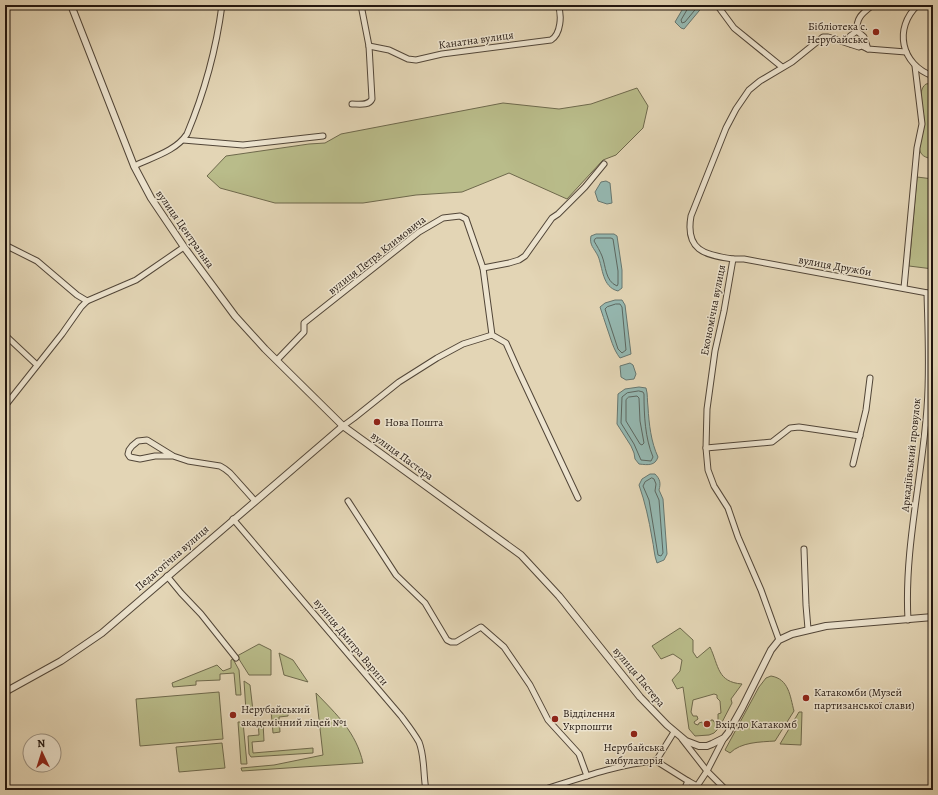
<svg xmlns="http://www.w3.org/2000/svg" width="938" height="795" font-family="Alegreya,serif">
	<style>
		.green { fill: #b9bc8a; stroke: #6e694c; fill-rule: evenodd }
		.water { fill: #95b8b1; stroke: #677770 }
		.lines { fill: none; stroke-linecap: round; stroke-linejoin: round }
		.shore { stroke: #5c6760; stroke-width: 1 }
		.minor-casing { stroke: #524638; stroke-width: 7 }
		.tertiary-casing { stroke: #524638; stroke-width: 8 }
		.minor { stroke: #ede4cf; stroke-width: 5 }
		.tertiary { stroke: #ede4cf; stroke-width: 6 }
		.poi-dot { fill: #8f2418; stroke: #ede4cf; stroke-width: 1.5 }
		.labels { text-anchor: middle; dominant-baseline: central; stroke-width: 3; stroke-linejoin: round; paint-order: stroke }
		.poi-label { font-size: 11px; fill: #22160f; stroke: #ede4cf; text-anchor: start }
		.street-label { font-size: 11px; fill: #22160f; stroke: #ede4cf }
	</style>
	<rect width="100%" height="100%" fill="#e3d5b5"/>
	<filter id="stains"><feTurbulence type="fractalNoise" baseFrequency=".005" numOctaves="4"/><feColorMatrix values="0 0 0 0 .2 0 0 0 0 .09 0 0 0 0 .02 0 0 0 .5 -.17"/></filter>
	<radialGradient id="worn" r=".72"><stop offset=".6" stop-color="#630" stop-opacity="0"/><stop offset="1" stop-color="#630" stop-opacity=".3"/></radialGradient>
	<g class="green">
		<path d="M933,83v76c-5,-1 -11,-2 -13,-8 -3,-9 4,-21 4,-31 0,-10 -8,-29 2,-36z"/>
		<path d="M637,88l11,18 -5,22 -27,27 -13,5 -36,39 -58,-26 -47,19 -46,3 -53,8h-88l-55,-15 -13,-12 19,-20 83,-12 16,-1 16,-9 162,-31 56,6 32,-5z"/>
		<path d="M917,177l16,2v90l-24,-3z"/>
		<path d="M680,628l13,12v12l4,6 13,-11c9,19 7,35 32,37l-11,15 1,4 -13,25 -5,5 -5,2 -14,1 -6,-7 -6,-42 -6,2 -5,-9 8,-9 2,-11 -9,-6 -12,5 -9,-13zM714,694l3,1v3l3,3 1,12 -3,1v7l-4,1 -1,-2h-2l-1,3 -7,3 -1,-4 -3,1 -1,2 -3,-1 -1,-2 4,-3 -1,-3h-4l-2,-4 2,-12z"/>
		<path d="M259,644l12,6v25h-22l-12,-19z"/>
		<path d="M279,653l14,7 15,22 -24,-7z"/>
		<path d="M233,659l6,11 2,25h-5l-2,-22 -14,1v6l-24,1v4l-23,2 -1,-4 45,-18 6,6 8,-3v-8z"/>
		<path d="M771,676c18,3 19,20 23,35l-19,30c-15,1 -34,1 -45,12l-5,-3 34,-63 7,-9z"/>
		<path d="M244,681l6,4 3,26h-7z"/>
		<path d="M219,692l4,47 -83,7 -4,-47z"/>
		<path d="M316,693c21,22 40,39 47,70l-121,8 -1,-3 33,-3 49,-10z"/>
		<path d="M288,709v7l-9,1 1,15 -7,1 -2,-23z"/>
		<path d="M799,712h3l-1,33 -21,-1z"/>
		<path d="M238,722h5l4,42h-6z"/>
		<path d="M258,722h5l1,19 -12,1 1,11 60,-5v5l-62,4 -2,-3 -1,-18 11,-1z"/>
		<path d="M222,743l3,25 -46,4 -3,-25z"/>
	</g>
	<g class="water">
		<path d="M685,5h19l-20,24 -3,-1 -6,-6z"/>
		<path d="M606,181l4,2 2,20 -5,1 -9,-3 -3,-9 6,-10z"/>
		<path d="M596,234h18l3,2 5,34v18l-4,3c-16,-4 -15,-23 -20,-35 -4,-8 -9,-11 -7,-20z"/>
		<path d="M615,300h7l3,5 6,49 -11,4c-7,-9 -9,-19 -13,-30 -2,-7 -5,-14 -7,-21l5,-4z"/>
		<path d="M630,363l3,2 3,9 -2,5 -8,1 -5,-3 -1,-11z"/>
		<path d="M639,387l7,1c2,7 1,12 2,19 1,17 3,35 10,50 -3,9 -10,8 -19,7l-4,-5 -1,-6 -3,-7 -14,-22 1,-30 7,-5z"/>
		<path d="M650,474h5c5,5 6,9 4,16l4,9 4,55 -3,6 -7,3c-3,-8 -3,-16 -5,-25 -3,-18 -7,-36 -13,-53l3,-6z"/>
	</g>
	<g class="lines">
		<g class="shore">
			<path d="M688,5v3l-7,12 1,3 3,-1 14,-17"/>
			<path d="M597,238h14l2,1 5,32v13l-1,2c-12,-5 -11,-20 -15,-30 -2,-5 -5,-10 -8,-15l1,-2z"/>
			<path d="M616,304h4l2,3 4,43 -4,3 -4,-4 -13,-40 2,-2z"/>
			<path d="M639,391l4,1 1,2c0,21 1,44 9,63l-2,4 -10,-1 -7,-16 -13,-21 1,-26 5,-4z"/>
			<path d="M629,397l8,-1 2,2 1,23 4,22 -2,2 -2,-1 -14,-23v-21z"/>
			<path d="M652,478l2,1 2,5 -1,7 4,9 4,53 -2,3 -3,-1 -9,-55 -6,-14 2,-4z"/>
		</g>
		<g class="minor-casing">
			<g id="minor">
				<path d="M717,5l17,23 48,39"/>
				<path d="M918,5c-25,23 -17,60 15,71"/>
				<path d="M5,8l5,-3"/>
				<path d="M857,31c-1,-14 6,-18 16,-26"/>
				<path d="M857,31l7,6 4,12"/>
				<path d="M851,44l-1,-8 7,-5"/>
				<path d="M369,46l20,4 19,9 8,1 26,-6 109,-14c10,-6 11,-25 7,-35"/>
				<path d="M352,104c7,0 17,2 20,-5l-3,-53 -8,-41"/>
				<path d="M183,140l60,5 80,-9"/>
				<path d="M134,166c19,-9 42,-15 53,-32 18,-43 29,-83 35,-129"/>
				<path d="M5,245l32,16 40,34 10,6 49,-21 48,-33"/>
				<path d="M733,259h11l189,35"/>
				<path d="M483,268l26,-5 10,-3 6,-4 27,-38 6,-4 27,-27 19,-23"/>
				<path d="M904,288l13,-140 5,-24 -7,-58"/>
				<path d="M5,335l32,30"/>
				<path d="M277,360l27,-28v-9l115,-91 24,-14 17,-2 6,3 17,49 9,67 14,8 12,27 60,128"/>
				<path d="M5,406l57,-72 19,-27 6,-6"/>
				<path d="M343,426l11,-8 45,-36 38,-24 26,-14 29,-9"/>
				<path d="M706,448l66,-6 18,-14 9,-1 61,9"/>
				<path d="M173,456h-18l-15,3 -10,-2 -2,-3 1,-4 3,-4 6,-5 9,-1 26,16 15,5 32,5 5,3 5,4 25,28"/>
				<path d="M853,464l13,-54 4,-32"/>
				<path d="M348,501l48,74 29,28 22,37 4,2h5l25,-15 23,20 26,38 18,35 31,34 8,22"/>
				<path d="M233,519l168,197c6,8 13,17 18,26 6,15 4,33 7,48"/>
				<path d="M804,549l2,56 2,24"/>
				<path d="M167,576l14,17 20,21 35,44"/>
				<path d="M908,620c-4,-71 14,-141 19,-212 3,-38 1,-77 0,-115"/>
				<path d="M779,640l-18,-50 -23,-53 -10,-29 -14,-22 -6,-16 -2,-22 1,-39 8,-58 9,-40 9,-52c-29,-4 -48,-9 -42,-43l35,-88 10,-19 13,-19 11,-9 32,-19 31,-25h5l31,10 3,-1 6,3 38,3"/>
				<path d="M674,732l-18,29 32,20"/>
				<path d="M682,739l25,32 19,19"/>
				<path d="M543,790c37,-12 75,-26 113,-29"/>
				<path d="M684,790l4,-9 9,5 10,-15 17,-33"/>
				<path d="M931,790l2,-3"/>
			</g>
		</g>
		<g class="tertiary-casing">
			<g id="tertiary">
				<path d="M71,5l63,161 17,32 33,49 51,69 30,33 78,77 178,129 38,41 81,101 27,28 19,16 13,5h8l5,-2 12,-6 4,-5 14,-25 29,-58 8,-10 13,-6 34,-8 107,-9"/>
				<path d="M5,692l56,-31 41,-28 241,-207"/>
			</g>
		</g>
		<use href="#minor" class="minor"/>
		<use href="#tertiary" class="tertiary"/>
	</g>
	<g class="poi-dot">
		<circle cx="876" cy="32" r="4"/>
		<circle cx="377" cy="422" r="4"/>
		<circle cx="806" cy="698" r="4"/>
		<circle cx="233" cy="715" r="4"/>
		<circle cx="555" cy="719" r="4"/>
		<circle cx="707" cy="724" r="4"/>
		<circle cx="634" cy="734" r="4"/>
	</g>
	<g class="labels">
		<g class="poi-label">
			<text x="868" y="26" text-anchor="end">Бібліотека с.<tspan x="868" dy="13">Нерубайське</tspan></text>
			<text x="385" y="422">Нова Пошта</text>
			<text x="814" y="692">Катакомби (Музей<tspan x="814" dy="13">партизанської слави)</tspan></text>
			<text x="241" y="709">Нерубайський<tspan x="241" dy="13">академічний ліцей №1</tspan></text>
			<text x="563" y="713">Відділення<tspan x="563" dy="13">Укрпошти</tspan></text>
			<text x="715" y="724">Вхід до Катакомб</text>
			<text x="634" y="747" text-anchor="middle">Нерубайська<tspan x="634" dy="13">амбулаторія</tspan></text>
		</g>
		<g class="street-label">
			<text transform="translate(476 40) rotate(-8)">Канатна вулиця</text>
			<text transform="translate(185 229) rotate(55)">вулиця Центральна</text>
			<text transform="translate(377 255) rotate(-38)">вулиця Петра Климовича</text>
			<text transform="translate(835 266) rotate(10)">вулиця Дружби</text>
			<text transform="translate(713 310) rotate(-79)">Економічна вулиця</text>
			<text transform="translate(911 455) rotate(-84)">Аркадіївський провулок</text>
			<text transform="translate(402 456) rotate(36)">вулиця Пастера</text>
			<text transform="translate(172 558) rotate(-41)">Педагогічна вулиця</text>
			<text transform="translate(351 642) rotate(50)">вулиця Дмитра Вариги</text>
			<text transform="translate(639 677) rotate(50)">вулиця Пастера</text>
		</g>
	</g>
	<rect width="938" height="795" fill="none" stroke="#e3d5b5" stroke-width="20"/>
	<rect x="6" y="6" width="926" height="783" fill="none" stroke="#22160f" stroke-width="2"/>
	<rect x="10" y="10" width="918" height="775" fill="none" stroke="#22160f"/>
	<g transform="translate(42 753) rotate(356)"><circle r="19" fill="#ede4cf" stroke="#9c9282"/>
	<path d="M0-3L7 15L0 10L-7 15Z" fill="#8f2418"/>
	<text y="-6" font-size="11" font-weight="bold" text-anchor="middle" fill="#22160f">N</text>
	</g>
	<rect width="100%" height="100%" filter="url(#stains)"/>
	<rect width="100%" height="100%" fill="url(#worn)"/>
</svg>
